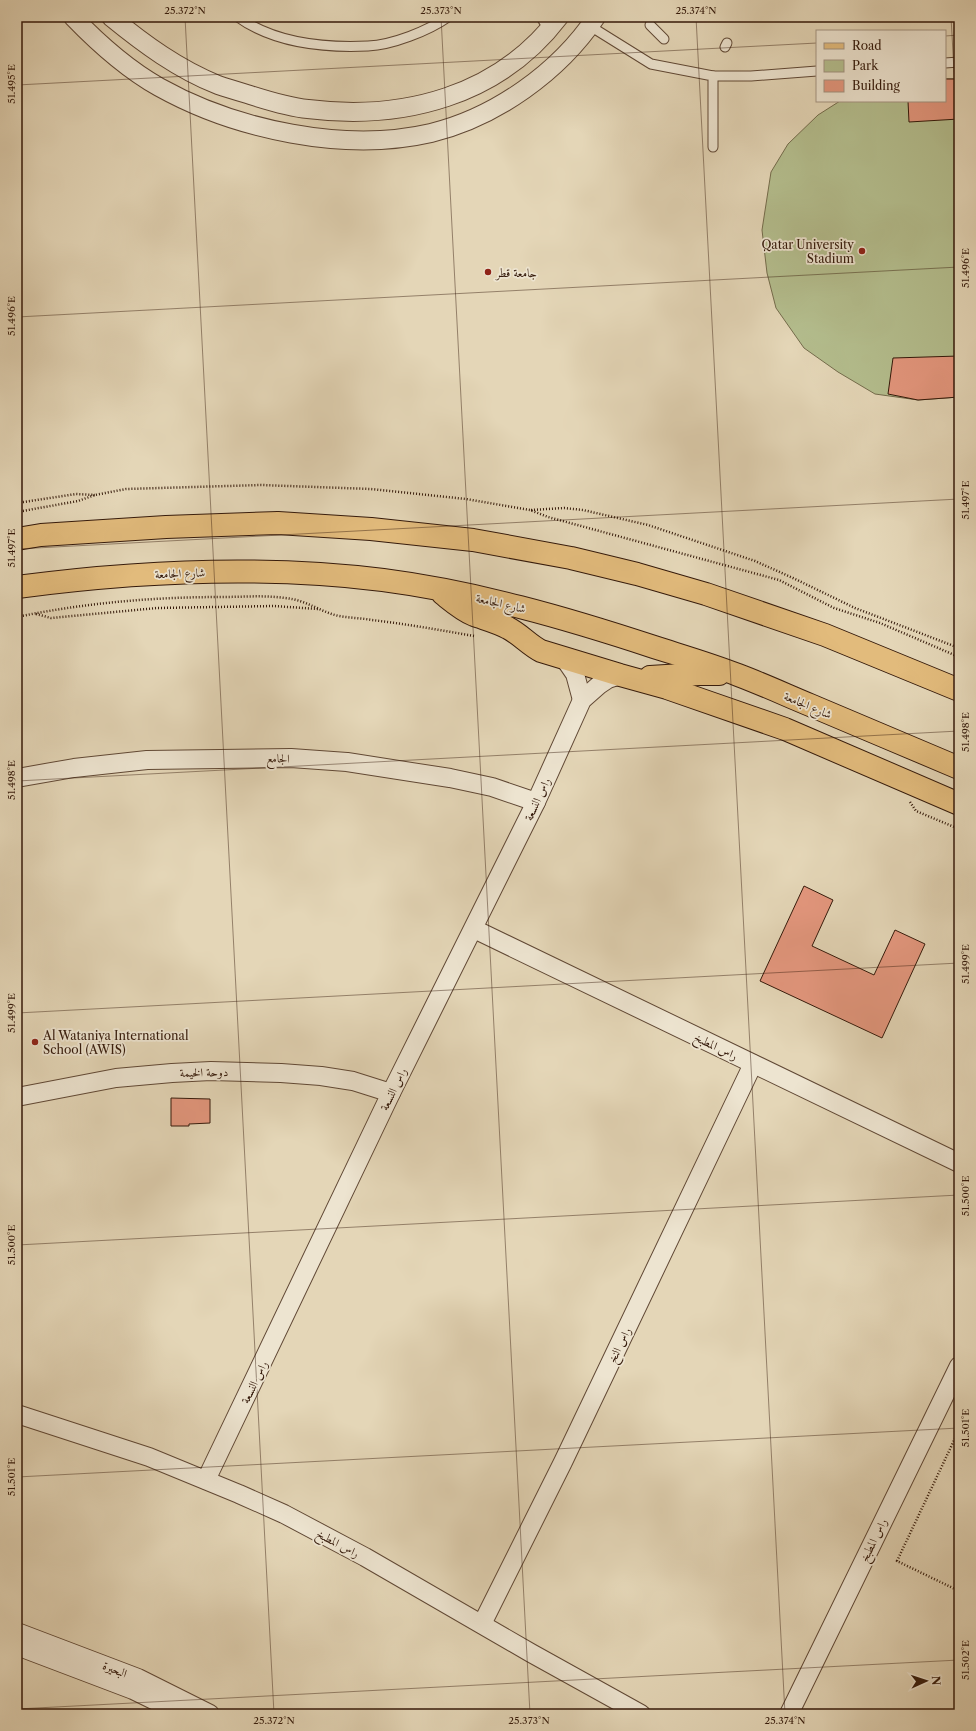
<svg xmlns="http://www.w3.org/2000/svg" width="976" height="1731" font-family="'Libre Caslon Text',Amiri,serif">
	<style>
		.green { fill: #b4be8e; stroke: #746c4c }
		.building { fill: #e4977e; stroke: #34190a }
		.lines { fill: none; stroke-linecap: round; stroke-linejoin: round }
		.lane-casing { stroke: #604835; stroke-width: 11 }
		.street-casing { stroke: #604835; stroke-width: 20 }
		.primary-casing { stroke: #34190a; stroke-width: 24 }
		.path { stroke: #34190a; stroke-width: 2.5; stroke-dasharray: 1 2; stroke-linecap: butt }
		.lane { stroke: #ede4d0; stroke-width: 9 }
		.street { stroke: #ede4d0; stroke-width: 18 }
		.primary { stroke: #e2bb7c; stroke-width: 22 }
		.ticks { fill: none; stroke: #34190a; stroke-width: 1; stroke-opacity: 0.45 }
		.poi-dot { fill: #8f2418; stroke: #ede4d0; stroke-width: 1.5 }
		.labels { text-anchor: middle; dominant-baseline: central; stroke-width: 3.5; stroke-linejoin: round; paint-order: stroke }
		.poi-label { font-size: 12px; fill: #34190a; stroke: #ede4d0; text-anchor: start }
		.street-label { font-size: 12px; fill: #34190a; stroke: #ede4d0 }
		.neatline { fill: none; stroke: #34190a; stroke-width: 1.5 }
		.ticks-label { font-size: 10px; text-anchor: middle; fill: #34190a }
	</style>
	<rect width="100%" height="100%" fill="#e4d6b7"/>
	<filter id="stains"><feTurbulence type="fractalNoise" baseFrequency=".005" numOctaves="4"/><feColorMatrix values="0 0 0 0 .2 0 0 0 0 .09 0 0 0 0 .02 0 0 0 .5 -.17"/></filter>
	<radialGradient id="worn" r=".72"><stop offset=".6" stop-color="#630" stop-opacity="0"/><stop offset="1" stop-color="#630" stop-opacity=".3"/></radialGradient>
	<path class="green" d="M945,79h14v318l-41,3 -43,-6 -37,-22 -34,-24 -28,-40 -9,-35 -5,-43 9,-58 17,-28 30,-29 22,-14h105z"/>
	<g class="building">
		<path d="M945,79h14v40l-50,3 -1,-21h37z"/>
		<path d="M959,356v41l-41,3 -30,-6 5,-36z"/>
		<path d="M804,886l29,14 -21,46 62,29 21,-45 30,14 -43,94 -122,-57z"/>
		<path d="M171,1098l39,1v24l-21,1v2h-18z"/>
	</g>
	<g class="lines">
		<g class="lane-casing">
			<g id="lane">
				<path d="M238,17c36,26 87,31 130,29 24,-1 60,-15 80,-29"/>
				<path d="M541,17l8,13"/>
				<path d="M650,25l14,14"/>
				<path d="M590,26l61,38 62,12v71"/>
				<path d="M725,47l2,-4"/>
				<path d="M945,63l14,-1"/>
				<path d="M713,76h38l66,-5"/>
			</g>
		</g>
		<g class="street-casing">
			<g id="street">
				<path d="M73,17c26,27 54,52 86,70 77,43 186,66 272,46 65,-16 128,-61 165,-116"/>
				<path d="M111,17c33,27 67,52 107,68 9,3 19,6 29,9 19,6 40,13 61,15 95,12 191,-13 251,-92"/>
				<path d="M564,658l11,16 7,26"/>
				<path d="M17,778l57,-10 73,-8 144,-2 56,4 103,16 42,9 44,15"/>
				<path d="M474,929l485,234"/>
				<path d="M17,1097l99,-19 56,-5 39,-2 70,2 40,3 32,5 38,12"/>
				<path d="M17,1414l132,43 90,37 45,20 81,43 166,96 110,61"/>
				<path d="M206,1480l185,-387 145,-291 46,-102 17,-15 9,-6 12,-4"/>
				<path d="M482,1624l81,-162 190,-398"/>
				<path d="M17,1632l121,46 72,36"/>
				<path d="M17,1646l116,44 49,24"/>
				<path d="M789,1714l170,-348"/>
			</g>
		</g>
		<g class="primary-casing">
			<g id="primary">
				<path d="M17,539l24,-4 125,-8 112,-4 93,6 102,11 98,18 66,16 69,20 119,41 134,55"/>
				<path d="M17,587c121,-16 245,-22 366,-7 93,12 183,38 271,67 28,9 56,17 84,28 24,9 48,20 72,30 50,21 99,42 149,63"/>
				<path d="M443,594c10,8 19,16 31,21 11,4 23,7 34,13 12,6 21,17 33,23l79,24 47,13 118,41 174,75"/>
				<path d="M650,677l49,-3h20"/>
			</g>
		</g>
		<g class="path">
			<path d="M17,503l59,-9 19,1"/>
			<path d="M531,510l33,-2 19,2 65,15 107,36 38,17 62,30 104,40"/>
			<path d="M17,512l61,-11 17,-6 31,-6 135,-4 110,4 95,10 64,11 18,7 231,63 55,28 46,15 79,34"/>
			<path d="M36,614l15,4 106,-10 117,-2 44,3"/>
			<path d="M17,617c67,-14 136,-20 205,-20 21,0 42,-2 63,1 22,2 35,14 54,18 11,2 22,2 33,4 34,4 68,10 102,16"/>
			<path d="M910,802l6,9 43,18"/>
			<path d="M959,1430l-62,131 62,30"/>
		</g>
		<use href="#lane" class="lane"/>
		<use href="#street" class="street"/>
		<use href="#primary" class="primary"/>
	</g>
	<path class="ticks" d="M185,17l89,1697M441,17l89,1697M696,17l89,1697M951,17l8,144M945,36l14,-1M17,85l800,-42M17,317l942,-50M17,549l942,-50M17,781l942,-50M17,1013l942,-50M17,1245l942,-50M17,1477l942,-49M17,1681l2,33M17,1709l942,-49"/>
	<g class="poi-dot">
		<circle cx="862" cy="251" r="4"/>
		<circle cx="488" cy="272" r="4"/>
		<circle cx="35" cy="1042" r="4"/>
	</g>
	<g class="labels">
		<g class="poi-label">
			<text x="854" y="244" text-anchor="end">Qatar University<tspan x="854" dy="14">Stadium</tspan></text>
			<text x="496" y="272">جامعة قطر</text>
			<text x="43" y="1035">Al Wataniya International<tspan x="43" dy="14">School (AWIS)</tspan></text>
		</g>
		<g class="street-label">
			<text transform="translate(180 573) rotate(-2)">شارع الجامعة</text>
			<text transform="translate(501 603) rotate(13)">شارع الجامعة</text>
			<text transform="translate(808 705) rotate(23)">شارع الجامعة</text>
			<text transform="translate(278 758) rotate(1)">الجامع</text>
			<text transform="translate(537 799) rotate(-65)">راس النسعة</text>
			<text transform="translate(716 1046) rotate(26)">راس المطبخ</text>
			<text transform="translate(204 1072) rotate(-1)">دوحة الخيمة</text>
			<text transform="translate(393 1089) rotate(-64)">راس النسعة</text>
			<text transform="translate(619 1345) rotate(-64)">راس النخ</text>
			<text transform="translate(254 1382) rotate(-64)">راس النسعة</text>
			<text transform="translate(873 1540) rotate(-64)">راس المطبخ</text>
			<text transform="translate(338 1543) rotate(28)">راس المطبخ</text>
			<text transform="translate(115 1669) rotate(22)">البحيرة</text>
		</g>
	</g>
	<rect width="976" height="1731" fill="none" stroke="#e4d6b7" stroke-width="44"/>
	<rect x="816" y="30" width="130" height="72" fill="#ede4d0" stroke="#a39381"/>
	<rect x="824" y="43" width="20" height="6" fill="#e2bb7c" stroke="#a39381"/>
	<text x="852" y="50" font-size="12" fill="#34190a">Road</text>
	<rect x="824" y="60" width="20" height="12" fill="#b4be8e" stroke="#a39381"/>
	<text x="852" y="70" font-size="12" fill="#34190a">Park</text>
	<rect x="824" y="80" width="20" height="12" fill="#e4977e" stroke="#a39381"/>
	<text x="852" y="90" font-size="12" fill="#34190a">Building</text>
	<g transform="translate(926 1681) rotate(87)" stroke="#ede4d0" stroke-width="3" paint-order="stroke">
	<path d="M0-3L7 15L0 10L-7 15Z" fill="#34190a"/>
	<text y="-6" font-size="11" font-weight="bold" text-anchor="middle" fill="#34190a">N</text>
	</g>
	<rect x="22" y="22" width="932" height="1687" class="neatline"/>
	<g class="ticks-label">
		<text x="185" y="14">25.372°N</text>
		<text x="441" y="14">25.373°N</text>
		<text x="696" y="14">25.374°N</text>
		<text transform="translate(11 84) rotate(-90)" y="4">51.495°E</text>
		<text transform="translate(965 268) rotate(-90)" y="4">51.496°E</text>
		<text transform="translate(11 316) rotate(-90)" y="4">51.496°E</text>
		<text transform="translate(965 500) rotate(-90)" y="4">51.497°E</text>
		<text transform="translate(11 548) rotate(-90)" y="4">51.497°E</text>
		<text transform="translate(965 732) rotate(-90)" y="4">51.498°E</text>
		<text transform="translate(11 780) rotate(-90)" y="4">51.498°E</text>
		<text transform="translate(965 964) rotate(-90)" y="4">51.499°E</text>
		<text transform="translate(11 1013) rotate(-90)" y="4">51.499°E</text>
		<text transform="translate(965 1196) rotate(-90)" y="4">51.500°E</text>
		<text transform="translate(11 1245) rotate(-90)" y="4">51.500°E</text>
		<text transform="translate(965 1428) rotate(-90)" y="4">51.501°E</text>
		<text transform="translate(11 1477) rotate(-90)" y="4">51.501°E</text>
		<text transform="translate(965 1660) rotate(-90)" y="4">51.502°E</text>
		<text x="274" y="1724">25.372°N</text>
		<text x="529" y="1724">25.373°N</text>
		<text x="785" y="1724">25.374°N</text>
	</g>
	<rect width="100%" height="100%" filter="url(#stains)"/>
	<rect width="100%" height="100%" fill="url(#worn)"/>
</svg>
